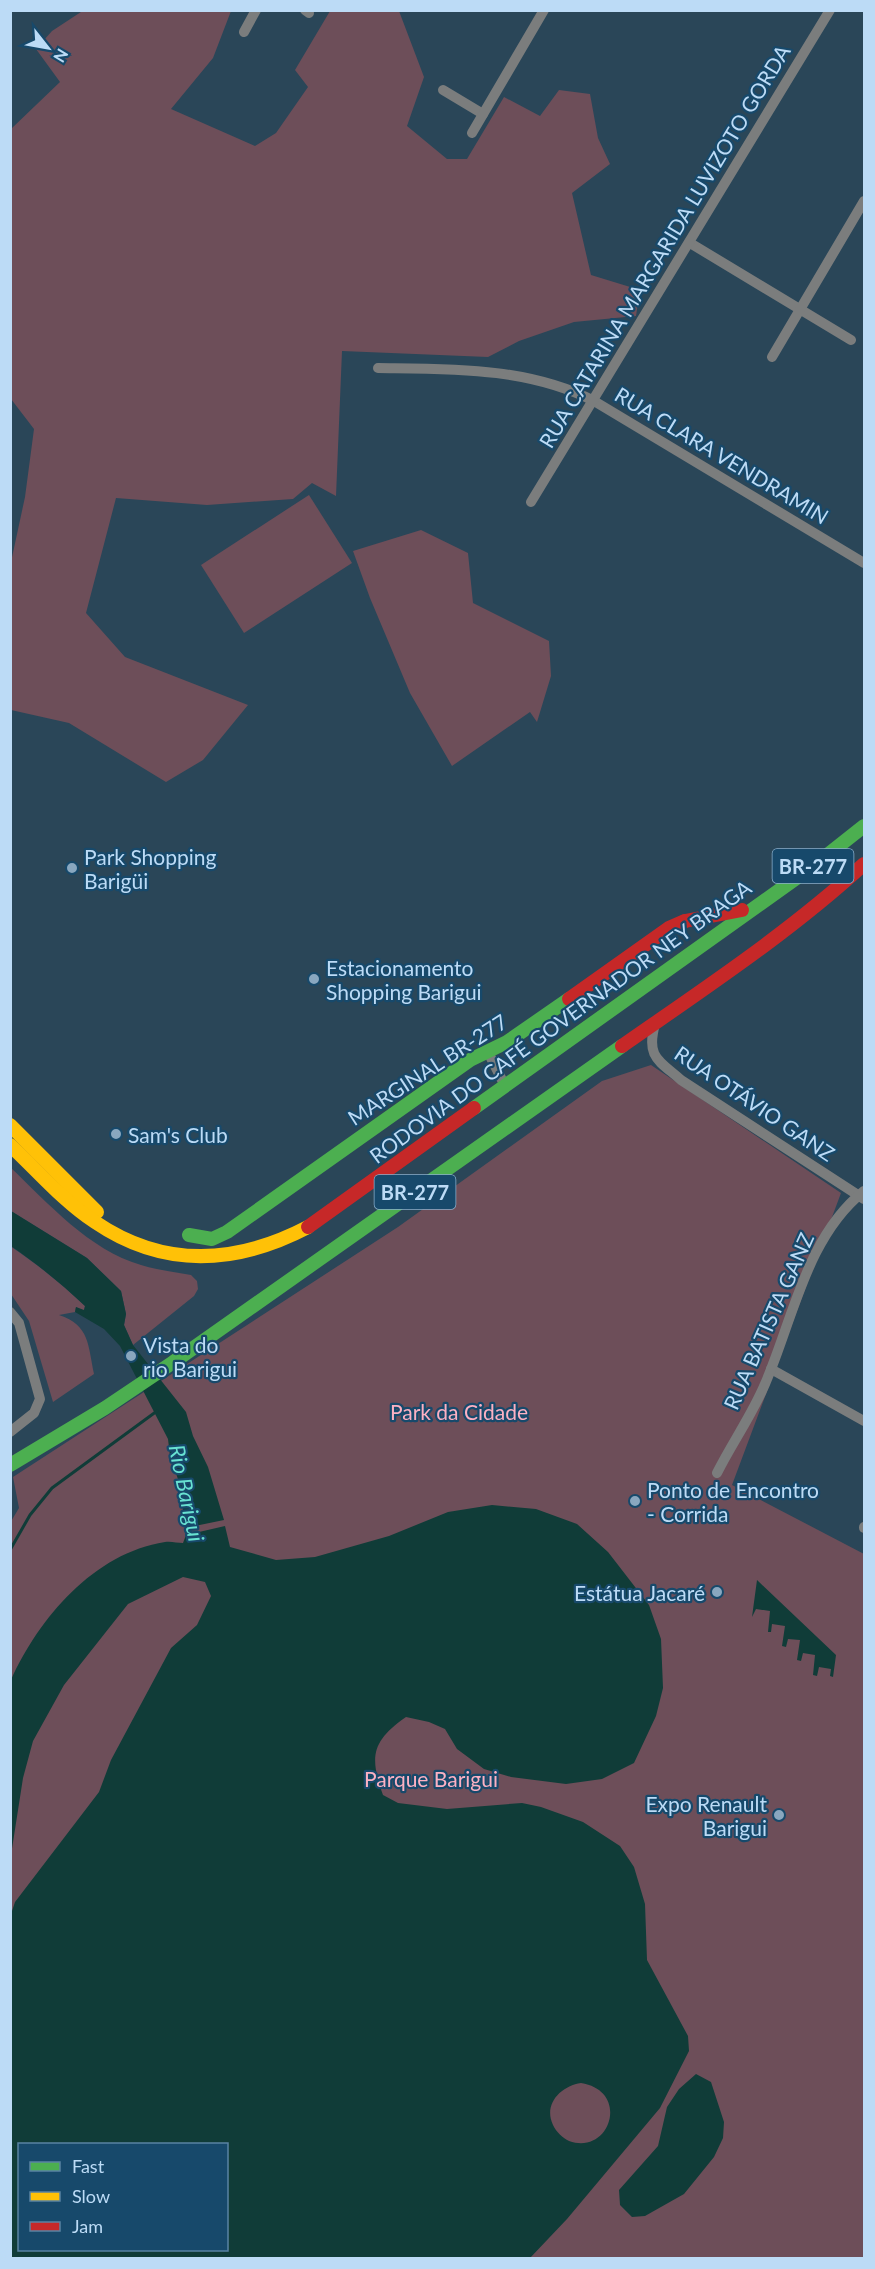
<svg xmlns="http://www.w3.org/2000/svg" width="875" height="2269" font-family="Lato,sans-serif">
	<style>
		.green { fill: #6d4e59; fill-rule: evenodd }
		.water { fill: #103c38; fill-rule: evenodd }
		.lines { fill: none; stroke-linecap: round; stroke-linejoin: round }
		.stream { stroke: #103c38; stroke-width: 3 }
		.street { stroke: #7b7d7d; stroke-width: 10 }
		.fast { stroke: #4caf50; stroke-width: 14 }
		.slow { stroke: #ffc107; stroke-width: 14 }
		.jam { stroke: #c62828; stroke-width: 14 }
		.poi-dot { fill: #89a7bf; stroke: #17496b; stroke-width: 2 }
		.labels { text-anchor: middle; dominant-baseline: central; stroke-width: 4.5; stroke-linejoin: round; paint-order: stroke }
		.shield { fill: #17496b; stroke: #8aafcc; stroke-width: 1.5 }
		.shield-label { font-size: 20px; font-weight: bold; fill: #bcdbf6 }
		.street-label { font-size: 21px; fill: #bcdbf6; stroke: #17496b }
		.poi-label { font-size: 21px; fill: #bcdbf6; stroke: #17496b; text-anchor: start }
		.park-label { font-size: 21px; fill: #fcb1c3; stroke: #17496b }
		.water-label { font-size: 22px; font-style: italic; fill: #68e2d2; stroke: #17496b }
	</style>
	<rect width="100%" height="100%" fill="#2a4658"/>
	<g class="green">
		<path d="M84,10l147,1 -18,47 -42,51 84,37 21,-13 32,-46 -13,-17 35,-59h69l25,66 -17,49 40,33h20l37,-62 36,19 19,-26 31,4 8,44 12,26 -38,29 19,82 49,15 -4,26 -62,6 -55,19 -31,16 -146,-6 -6,145 -24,-13 -19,16 -86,6 -91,-7 -30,115 39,44 123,48 -45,55 -37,22 -97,-59 -58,-13v-148l14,-65 9,-68 -23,-30v-270l49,-47 -24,-33 16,-18z"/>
		<path d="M309,495l43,68 -108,70 -43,-68z"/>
		<path d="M421,530l47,23 5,50 76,38 2,35 -14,46 -7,-10 -78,54 -42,-73 -40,-95 -17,-47z"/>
		<path d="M651,1065l190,128 -109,292 132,69v704h-853l-1,-735 9,-15 -6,-31 385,-250 204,-146zM20,2144h206v106h-206z"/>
		<path d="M10,1167c38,36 79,83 131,98 16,5 33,7 50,10l6,6 1,8 -4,7 -61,49 -9,-20 2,-11 -5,-23 -34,-33 -76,-47z"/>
		<path d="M10,1246c27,18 52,38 75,60l-1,5 -8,-4 -1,5 -16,3c31,10 29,31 35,59l-41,28 -24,-81 -18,-27z"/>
	</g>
	<g class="water">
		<path d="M11,1211l76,47 34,33 5,23 -2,11 9,20 53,67 7,24 15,31 16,53 -39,8 -5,-43 -10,-29 -2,-17 -48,-93 -16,-17 -29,-17 1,-5 8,3 1,-4c-23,-22 -48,-42 -74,-60z"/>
		<path d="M492,1505l44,4 41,15 31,28 41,53 12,34 2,49 -7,28 -22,47 -32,16 -36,5 -55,-7 -27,-8 -27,-20 -12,-20 -16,-7 -23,-5c-34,24 -37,39 -23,78l15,8 49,6 75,-6 19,4 42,15 37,24 14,21 11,37 2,56 41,76 1,15 -29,57 -93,111 -37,39h-519v-344l4,-12 84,-110 12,-32 60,-112 26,-23 14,-29 -6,-14 -22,-5 -55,27 -64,81 -31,56 -10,37 -12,77v-175c28,-62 83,-127 154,-138 6,-1 12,1 18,1l3,-8 39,-9 5,21 46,13 39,-3 74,-21 59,-24zM581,2083c50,8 29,73 -12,58 -6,-3 -13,-9 -16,-16 -10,-21 8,-39 28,-42zM20,2144h206v106h-206z"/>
		<path d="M757,1580l79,75 -3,22 -3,-1 1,-7 -12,-2 -2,9 -4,-1 2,-20 -12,-2 -2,8 -4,-1 3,-20 -12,-1 -2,8 -4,-1 3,-20 -13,-2 -1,8h-3l2,-21 -14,-2 -4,8z"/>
		<path d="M696,2074l15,8 13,40 -1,16 -9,19 -30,37 -39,22 -13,1 -12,-12 -1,-15 39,-44 9,-39 12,-18z"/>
	</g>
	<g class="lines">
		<path class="stream" d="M10,1550l20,-35 22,-27 105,-77"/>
		<g class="street">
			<path d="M305,10l4,3"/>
			<path d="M244,32l12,-22"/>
			<path d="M443,90l40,24"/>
			<path d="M472,133l72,-123"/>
			<path d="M690,243l161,97"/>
			<path d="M772,357l92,-156"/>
			<path d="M378,368c73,1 149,-1 216,33l270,162"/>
			<path d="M531,502l299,-492"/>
			<path d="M655,1024c-9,33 3,36 26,56l183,119"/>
			<path d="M488,1052l17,34"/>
			<path d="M10,1312l9,11 21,76 -6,14 -24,19"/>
			<path d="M771,1369l93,52"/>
			<path d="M717,1473c15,-30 35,-58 48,-89 28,-64 41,-147 99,-193"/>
			<path d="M864,1528v-1"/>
		</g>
		<g class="fast">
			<path d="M474,1108l342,-244 48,-38"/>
			<path d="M189,1235l23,4 15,-7 243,-172 37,-18 62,-43"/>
			<path d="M175,1361l447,-315"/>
			<path d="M10,1465l95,-57 70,-47"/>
		</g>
		<g class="slow">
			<path d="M10,1125l87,87"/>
			<path d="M10,1145c28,26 53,56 85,77 69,47 142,42 213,5"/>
		</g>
		<g class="jam">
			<path d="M685,921l57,-11"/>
			<path d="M569,999l100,-71 16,-7"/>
			<path d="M622,1046c83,-58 168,-114 242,-182"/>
			<path d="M308,1227l166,-119"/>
		</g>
	</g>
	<g class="poi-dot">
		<circle cx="72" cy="868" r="6"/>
		<circle cx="314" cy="979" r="6"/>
		<circle cx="116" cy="1134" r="6"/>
		<circle cx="131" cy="1356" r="6"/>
		<circle cx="635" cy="1501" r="6"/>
		<circle cx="717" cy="1592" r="6"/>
		<circle cx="779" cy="1815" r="6"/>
	</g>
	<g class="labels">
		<g class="shield">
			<rect x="772.5" y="849" width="81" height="34" rx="4.5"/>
			<rect x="374.5" y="1175" width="81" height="34" rx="4.5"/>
		</g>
		<g class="shield-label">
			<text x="813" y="866">BR-277</text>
			<text x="415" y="1192">BR-277</text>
		</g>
		<g class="street-label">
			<text transform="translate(664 246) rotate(-59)">RUA CATARINA MARGARIDA LUVIZOTO GORDA</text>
			<text transform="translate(722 455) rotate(31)">RUA CLARA VENDRAMIN</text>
			<text transform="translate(560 1021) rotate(-36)">RODOVIA DO CAFÉ GOVERNADOR NEY BRAGA</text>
			<text transform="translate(427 1069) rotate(-33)">MARGINAL BR-277</text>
			<text transform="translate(755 1103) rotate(34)">RUA OTÁVIO GANZ</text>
			<text transform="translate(768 1321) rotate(-66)">RUA BATISTA GANZ</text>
		</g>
		<g class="poi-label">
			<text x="84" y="856">Park Shopping<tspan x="84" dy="24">Barigüi</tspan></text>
			<text x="326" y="967">Estacionamento<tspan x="326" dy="24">Shopping Barigui</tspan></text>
			<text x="128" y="1134">Sam's Club</text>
			<text x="143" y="1344">Vista do<tspan x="143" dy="24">rio Barigui</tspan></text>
			<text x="647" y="1489">Ponto de Encontro<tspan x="647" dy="24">- Corrida</tspan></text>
			<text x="705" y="1592" text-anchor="end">Estátua Jacaré</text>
			<text x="767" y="1803" text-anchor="end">Expo Renault<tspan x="767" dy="24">Barigui</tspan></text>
		</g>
		<g class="park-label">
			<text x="459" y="1411">Park da Cidade</text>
			<text x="431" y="1778">Parque Barigui</text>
		</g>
		<g class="water-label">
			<text transform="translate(187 1493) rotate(78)">Rio Barigui</text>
		</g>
	</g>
	<rect width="875" height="2269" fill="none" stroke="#bcdbf6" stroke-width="24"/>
	<rect x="18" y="2143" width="210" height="108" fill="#17496b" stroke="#5983a3" stroke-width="1.5"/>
	<rect x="30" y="2162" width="30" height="9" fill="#4caf50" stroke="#5983a3" stroke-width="1.5"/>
	<text x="72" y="2173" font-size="18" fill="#bcdbf6">Fast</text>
	<rect x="30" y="2192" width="30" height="9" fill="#ffc107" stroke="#5983a3" stroke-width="1.5"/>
	<text x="72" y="2203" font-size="18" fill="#bcdbf6">Slow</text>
	<rect x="30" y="2222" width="30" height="9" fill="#c62828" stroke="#5983a3" stroke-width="1.5"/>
	<text x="72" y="2233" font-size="18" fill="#bcdbf6">Jam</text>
	<g transform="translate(48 48) rotate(121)" stroke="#17496b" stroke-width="4.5" paint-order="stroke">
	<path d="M0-4.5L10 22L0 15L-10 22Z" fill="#bcdbf6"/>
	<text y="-9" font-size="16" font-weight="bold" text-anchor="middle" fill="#bcdbf6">N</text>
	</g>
</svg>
